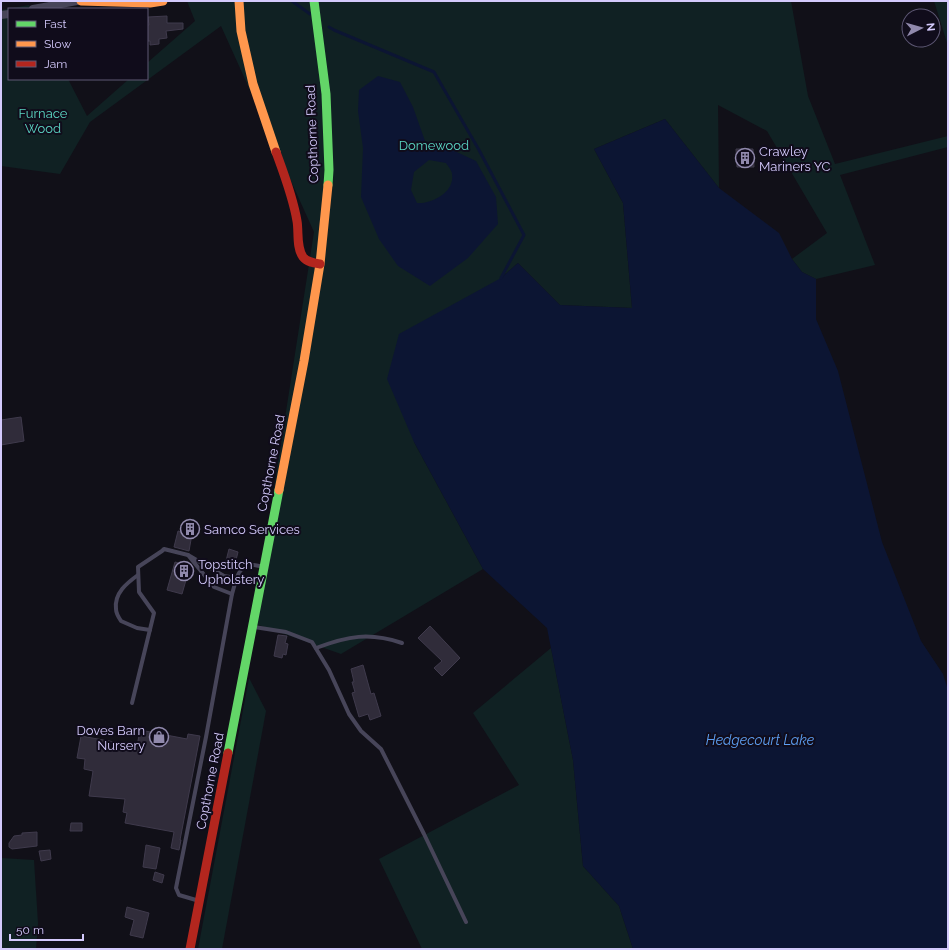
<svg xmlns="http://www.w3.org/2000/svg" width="949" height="950" font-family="Raleway,sans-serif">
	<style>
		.green { fill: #102123 }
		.water { fill: #0c1533; fill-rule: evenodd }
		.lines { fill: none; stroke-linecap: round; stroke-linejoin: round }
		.stream { stroke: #0c1533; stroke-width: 3 }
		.building { fill: #302c3a; stroke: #3f3a4c }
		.lane { stroke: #474559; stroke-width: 4 }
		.street { stroke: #474559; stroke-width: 8 }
		.fast { stroke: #63d668; stroke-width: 9 }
		.slow { stroke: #ff974d; stroke-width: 9 }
		.jam { stroke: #b3261e; stroke-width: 9 }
		.labels { text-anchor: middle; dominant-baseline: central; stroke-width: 4; stroke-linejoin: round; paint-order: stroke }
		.park-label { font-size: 13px; fill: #5bd6c3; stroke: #100c1b }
		.street-label { font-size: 13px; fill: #d4cafc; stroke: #100c1b }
		.poi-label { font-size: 13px; fill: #d4cafc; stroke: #100c1b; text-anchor: start }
		.water-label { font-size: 14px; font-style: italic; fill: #5ea1f6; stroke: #100c1b }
	</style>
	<rect width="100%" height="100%" fill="#111018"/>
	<g class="green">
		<path d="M187,1h604l17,95 27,68 113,-28v11l-108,28 35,90 -59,14 -14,-7 -10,-13 35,-26 -60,-102 -49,-26 1,83 -54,-69 -71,30 29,54 9,105 -72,-3 -42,-42 -17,15 -87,164 69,127 -142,85 -88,-31 61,-391 -93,-206 -131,96 -30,52 -59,-8v-156l28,-5 2,4h-22v70h59l19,37 42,-37h18v-16l48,-42z"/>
		<path d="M934,1h14v45z"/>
		<path d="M551,648l22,112 10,106 36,40 14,43h-211l-43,-90 140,-74 -46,-72z"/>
		<path d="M249,678l17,33 -44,238h-24z"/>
		<path d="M1,858l33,2 4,63 -2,26h-35z"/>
	</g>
	<g class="water">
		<path d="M378,76l22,6 13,25 12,34 23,7 28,13 20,36 2,27 -30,34 -38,28 -32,-20 -19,-27 -18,-42 2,-49 -5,-37 1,-21zM429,160l17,3c2,3 6,8 6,11 3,18 -20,30 -35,29l-6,-13 3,-18z"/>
		<path d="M665,119l54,69 60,45 13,26 10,13 14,7v40l22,52 44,171 39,99 22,33 5,16v259h-315l-14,-43 -36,-40 -10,-106 -26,-132 -64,-59 -69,-127 -27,-63 12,-45 102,-56 17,-15 42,42 72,3 -9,-105 -29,-54z"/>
	</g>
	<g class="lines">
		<g class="stream">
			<path d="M292,1l18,13"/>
			<path d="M329,27l5,3 100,42 45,78 45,85 -23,43"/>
		</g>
	</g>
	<g class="building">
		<path d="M167,16v7h16v6l-17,2 1,7 -8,1v5l-9,1v-4h-3v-16h2l-1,-8z"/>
		<path d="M736,149h17l1,18h-17z"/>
		<path d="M21,417l3,24 -23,4v-25z"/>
		<path d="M178,531l14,3 -3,17 -15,-4z"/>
		<path d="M229,549l9,3 -4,16 -9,-3z"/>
		<path d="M175,562l15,4 -8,28 -15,-4z"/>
		<path d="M430,626l30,32 -18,18 -8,-8 8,-7 -24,-23z"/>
		<path d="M278,635l9,1 -2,7 3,1 -2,11 -3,-1 -1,4 -8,-2z"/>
		<path d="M363,665l8,29 3,-1 7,23 -11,4 -2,-6 -9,3 -7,-24 3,-1 -3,-10h2l-3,-13z"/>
		<path d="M140,730l47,9 1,-5 12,2 -20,104h1l-2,10 -8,-2 3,-16 -49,-9 2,-10 -4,-1 2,-13 -36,-3 4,-25 -9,-2 1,-10 -8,-1 4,-22 56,10z"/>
		<path d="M71,823h11v8h-12z"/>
		<path d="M37,832v14l-25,3 -3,-2v-4l5,-7 8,-1v-2z"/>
		<path d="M146,845l14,3 -4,21 -13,-2z"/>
		<path d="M50,850l1,9 -10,2 -2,-10z"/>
		<path d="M155,872l9,3 -2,8 -9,-3z"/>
		<path d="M127,907l22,6 -6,25 -13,-3 4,-15 -9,-3z"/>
	</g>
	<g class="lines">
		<g class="lane">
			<path d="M138,575c-11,8 -24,18 -22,34 0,4 3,9 5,12l16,7 13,2"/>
			<path d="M232,594l-18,-7 -26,-32 36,21 12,2"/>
			<path d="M254,627l32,5 26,10 17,28 20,44 12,17 20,18 43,85 42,88"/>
			<path d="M316,648c32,-12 53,-16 86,-5"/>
			<path d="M132,703l22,-90 -15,-21 -1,-25 24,-16 2,-2 24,6"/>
			<path d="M196,900l-17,-5 -3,-7 30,-151 26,-143c3,-9 5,-27 17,-29 3,-1 9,1 12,1"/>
		</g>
		<g class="street">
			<path d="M33,9l44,-8"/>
			<path d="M1,15l8,-1"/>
		</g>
		<g class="fast">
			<path d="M314,1l12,93 3,76 -1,15"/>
			<path d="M228,753l51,-263"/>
		</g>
		<g class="slow">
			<path d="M81,1l69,2 13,-2"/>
			<path d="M239,1l2,30 12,53 23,68"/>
			<path d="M279,490l25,-129 16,-97 8,-79"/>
		</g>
		<g class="jam">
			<path d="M276,152c8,22 17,45 21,69 2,11 -1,26 6,36 4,5 11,6 17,7"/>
			<path d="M190,949l38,-196"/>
		</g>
	</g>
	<defs>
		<g id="building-ring" transform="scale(1)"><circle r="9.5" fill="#100c1b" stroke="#9089ac" stroke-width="1.5"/><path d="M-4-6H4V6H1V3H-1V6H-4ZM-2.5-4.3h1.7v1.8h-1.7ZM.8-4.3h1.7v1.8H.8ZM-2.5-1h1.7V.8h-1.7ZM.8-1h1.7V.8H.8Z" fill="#9089ac"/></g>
		<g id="shop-ring" transform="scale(1)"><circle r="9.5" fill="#100c1b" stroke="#9089ac" stroke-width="1.5"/><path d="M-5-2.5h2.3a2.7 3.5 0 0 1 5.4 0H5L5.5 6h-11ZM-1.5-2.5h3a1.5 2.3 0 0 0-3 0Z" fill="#9089ac"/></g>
	</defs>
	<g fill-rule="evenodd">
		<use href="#building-ring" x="745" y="158"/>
		<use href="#building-ring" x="190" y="529"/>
		<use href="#building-ring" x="184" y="571"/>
		<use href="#shop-ring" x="159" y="737"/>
	</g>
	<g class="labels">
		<g class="park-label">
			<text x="43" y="113">Furnace<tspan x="43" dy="15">Wood</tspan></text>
			<text x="434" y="145">Domewood</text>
		</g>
		<g class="street-label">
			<text transform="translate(312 134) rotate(-92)">Copthorne Road</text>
			<text transform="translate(271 463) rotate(-79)">Copthorne Road</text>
			<text transform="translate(210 781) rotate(-79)">Copthorne Road</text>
		</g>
		<g class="poi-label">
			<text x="759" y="151">Crawley<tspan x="759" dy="15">Mariners YC</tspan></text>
			<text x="204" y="529">Samco Services</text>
			<text x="198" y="564">Topstitch<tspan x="198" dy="15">Upholstery</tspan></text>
			<text x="145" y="730" text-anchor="end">Doves Barn<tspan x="145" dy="15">Nursery</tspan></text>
		</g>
		<g class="water-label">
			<text x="760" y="740">Hedgecourt Lake</text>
		</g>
	</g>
	<rect width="949" height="950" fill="none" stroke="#d4cafc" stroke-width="4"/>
	<rect x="8" y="8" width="140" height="72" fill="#100c1b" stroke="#5e5875"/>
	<rect x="16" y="21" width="20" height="6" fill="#63d668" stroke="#5e5875"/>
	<text x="44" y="28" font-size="12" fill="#d4cafc">Fast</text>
	<rect x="16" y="41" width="20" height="6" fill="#ff974d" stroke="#5e5875"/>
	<text x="44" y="48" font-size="12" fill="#d4cafc">Slow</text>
	<rect x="16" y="61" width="20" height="6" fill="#b3261e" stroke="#5e5875"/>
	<text x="44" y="68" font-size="12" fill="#d4cafc">Jam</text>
	<g transform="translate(921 28) rotate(84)"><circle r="19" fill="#100c1b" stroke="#5e5875"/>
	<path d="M0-3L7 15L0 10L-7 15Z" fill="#9089ac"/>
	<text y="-6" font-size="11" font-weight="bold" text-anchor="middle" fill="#d4cafc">N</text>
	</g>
	<path d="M10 934v6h73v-6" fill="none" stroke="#d4cafc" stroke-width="2"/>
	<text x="16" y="934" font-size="12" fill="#d4cafc" stroke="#100c1b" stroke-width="3" paint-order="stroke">50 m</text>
</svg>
